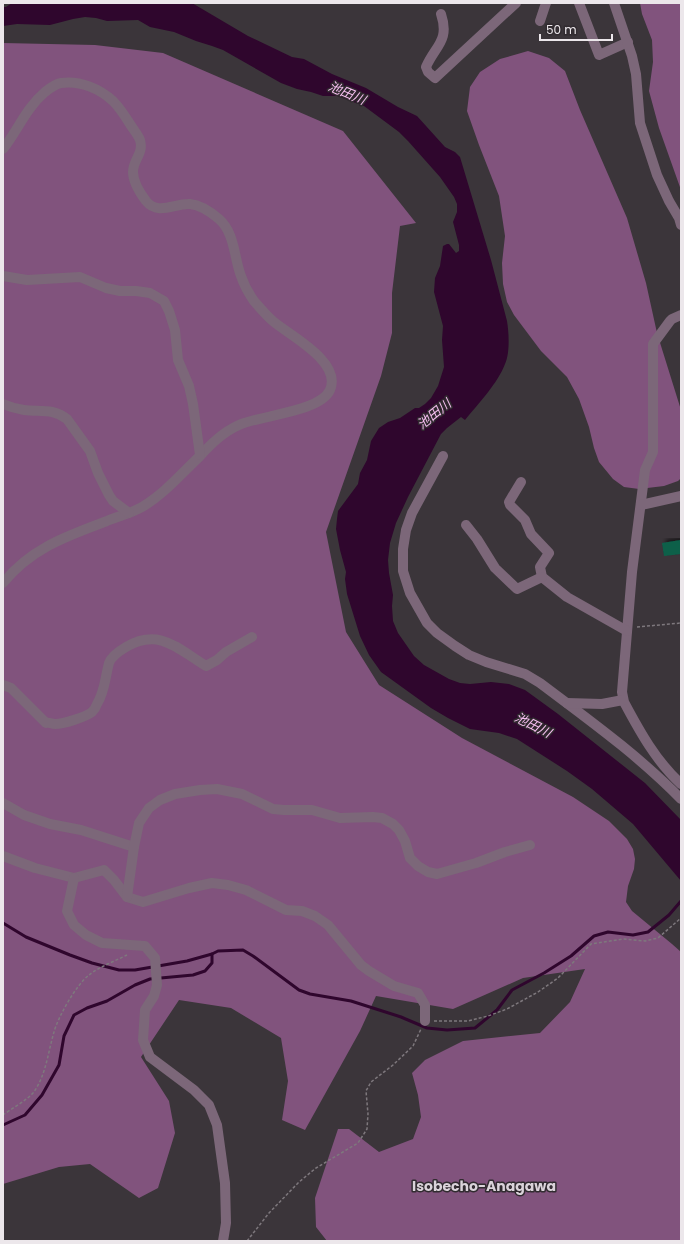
<svg xmlns="http://www.w3.org/2000/svg" width="684" height="1244" font-family="Poppins,'Noto Sans JP',sans-serif">
	<style>
		.forest { fill: #81537d }
		.water { fill: #2f062d }
		.lines { fill: none; stroke-linecap: round; stroke-linejoin: round }
		.stream { stroke: #2f062d; stroke-width: 3 }
		.building { fill: #0a614a; filter: url(#shadow) }
		.path { stroke: #7e787d; stroke-width: 1.5; stroke-dasharray: 3 2; stroke-linecap: butt }
		.minor { stroke: #7c6779; stroke-width: 10 }
		.labels { text-anchor: middle; dominant-baseline: central; stroke-width: 3; stroke-linejoin: round; paint-order: stroke }
		.water-label { font-size: 13px; font-style: italic; fill: #f8bff2; stroke: #312b30 }
		.quarter-label { font-size: 14px; font-weight: bold; fill: #dbd3da; stroke: #312b30 }
	</style>
	<defs>
		<filter id="shadow"><feDropShadow dx="3.5" dy="-3.5" stdDeviation="2" flood-color="#0009"/></filter>
	</defs>
	<rect width="100%" height="100%" fill="#3b353a"/>
	<g class="forest">
		<path d="M640,3h41v187l-22,-62 -10,-37 4,-29 -1,-22 -10,-26z"/>
		<path d="M3,43l92,2 68,8 180,78 73,92 -16,3 -8,67v40l-11,43 -55,156 20,100 33,53 83,53 111,59 36,24 18,18 6,10 2,10 -1,10 -6,17 -2,16 6,9 40,33 9,8v289h-354l-11,-14 -1,-29 23,-69h11l30,23 34,-13 8,-22 -3,-22 -6,-22 13,-13 38,-19 77,-8 30,-31 15,-33 -62,9 -70,31 -77,-13 -16,35 -55,99 -23,-10 6,-39 -7,-43 -50,-30 -52,-8 -38,57 28,44 6,32 -17,55 -19,10 -49,-34 -31,3 -56,17z"/>
		<path d="M528,51l21,7 16,13 15,39 47,108 19,65 11,50 24,77v68l-3,3 -14,5 -25,3 -15,-2 -11,-8 -14,-17 -5,-14 -5,-21 -10,-28 -12,-22 -26,-26 -27,-36 -7,-13 -4,-18 -1,-21 3,-27 -6,-40 -20,-51 -12,-34 3,-24 10,-15 20,-13z"/>
	</g>
	<path class="water" d="M12,3h180l56,33 44,21 12,2 28,15 34,14 32,19 19,9 28,31 10,5 5,5 31,103 16,61c2,12 3,32 -2,43 -7,19 -27,40 -40,56l-4,-3 -14,11 -6,6 -33,63 -12,26 -6,20 -2,17 1,13 4,22 -1,11 1,15 5,12 16,23 10,9 25,14 11,4 10,1 21,-2 18,2 16,6 33,24 87,69 36,37v61l-48,-57 -41,-35 -25,-18 -50,-32 -18,-6 -29,-4 -22,-11 -17,-10 -50,-36 -12,-17 -9,-19 -13,-42 -2,-15 1,-7 -6,-22 -4,-21 1,-10 1,-8 20,-27 2,-11 7,-13 4,-19 8,-13 9,-6 12,-4 15,-10h4l6,-4 6,-6 7,-12 6,-19 -2,-27 1,-14 -9,-34 1,-14 5,-12 3,-20 4,-2h2l7,9 3,-2v-6l-6,-23 4,-10v-8l-3,-7 -14,-20 -32,-36 -9,-9 -35,-26 -27,-10h-14l-12,-4 -14,-3 -16,-6 -58,-33 -11,-4 -16,-5 -22,-9 -24,-5 -12,-7 -31,1 -11,-3 -11,-1 -12,2 -23,6 -33,-1 -14,2v-19h3z"/>
	<g class="lines">
		<g class="stream">
			<path d="M3,923l23,14 44,18 22,8 27,7h16l52,-9 25,-7 6,-3 25,-1 10,6 46,34 11,4 41,7 50,16 26,11 20,2 28,-2 22,-18 15,-20 32,-17 27,-17 23,-20 14,-4 25,3 15,-3 21,-17 12,-14"/>
			<path d="M3,1125l22,-10 17,-20 17,-30 5,-29 10,-21 13,-7 20,-7 28,-16 15,-6 43,-4 12,-4 7,-8v-9"/>
		</g>
	</g>
	<path class="building" d="M681,540v14l-17,2 -2,-13z"/>
	<g class="lines">
		<g class="path">
			<path d="M637,627l44,-4"/>
			<path d="M434,1021h34l20,-5 19,-7 31,-17 20,-14 33,-34 33,-5 21,2 13,-3 23,-20"/>
			<path d="M3,1115c8,-6 24,-15 30,-22 13,-17 15,-41 21,-61 4,-15 22,-47 35,-57 8,-7 28,-15 38,-20"/>
			<path d="M247,1241l22,-28 30,-31 17,-14 42,-25 9,-14 1,-15 -2,-23 5,-9 22,-17 20,-19 8,-17"/>
		</g>
		<g class="minor">
			<path d="M579,3l20,52 29,-13"/>
			<path d="M614,3l18,53 4,18 4,49 17,52 12,26 10,17 2,7"/>
			<path d="M441,14c9,27 -6,32 -15,53l2,5 7,6 81,-75"/>
			<path d="M540,21l6,-18"/>
			<path d="M3,149c15,-19 23,-41 42,-57 5,-4 10,-8 16,-9 19,-3 39,6 52,18 7,7 12,15 17,23 3,5 8,11 10,16 4,14 -7,19 -7,32 0,10 7,21 13,29 12,15 29,2 44,3 10,1 22,9 29,15 16,14 15,39 22,57 3,9 8,18 13,25 6,7 13,15 20,21 17,14 68,40 56,68 -10,22 -69,25 -91,35 -16,7 -28,19 -40,32 -18,17 -35,37 -57,50 -10,6 -23,9 -35,14 -40,15 -76,27 -104,62"/>
			<path d="M3,276l24,4 53,-3 26,11 14,3h16l14,2 14,8 5,10 6,19 3,30 11,26 4,18 7,51"/>
			<path d="M681,315l-9,4 -2,2 -17,23v108l-8,18 -13,102 -10,120 2,10c16,30 32,59 57,82"/>
			<path d="M3,404c7,3 14,5 21,6 16,2 29,-2 43,9l23,32 8,22 11,22 4,6 16,12"/>
			<path d="M443,456l-31,57 -6,17 -3,19v22l7,22 17,30 10,10 18,13 14,9 17,7 39,12 15,9c49,37 98,72 141,116"/>
			<path d="M521,482l-12,20 1,3 15,15 6,14 18,19 -9,14 2,10 25,20 60,34"/>
			<path d="M641,505l40,-9"/>
			<path d="M466,525l11,14 18,29 22,21 25,-12"/>
			<path d="M3,685l8,3 35,35c4,-1 5,1 9,1 8,0 31,-7 37,-12 2,-2 4,-5 5,-8 8,-13 8,-26 12,-41 2,-6 12,-13 17,-16 34,-20 53,3 80,19l11,-6 9,-8 26,-15"/>
			<path d="M567,703l35,1 21,-4"/>
			<path d="M3,803l21,12 26,9 31,6 53,17"/>
			<path d="M3,856l32,12 39,10 30,-8 10,10 13,17 16,5 46,-14 23,-5 16,2 18,5 40,20 16,1 13,5 13,9 33,40 8,6 25,15 24,7 7,12v16"/>
			<path d="M74,878l-7,33 7,14 12,10 16,8 43,3 10,12 2,27 -3,11 -9,14 -2,30 7,17 44,33 15,15 8,20 8,58 1,40 -3,18"/>
			<path d="M127,897l7,-50 5,-24 10,-15 11,-8 15,-6 25,-4 17,-1 25,5 31,15 11,1h28l28,8 33,-1 9,1 11,6 6,6 6,11 5,17 8,8 10,6 9,2 39,-11 29,-11 25,-7"/>
		</g>
	</g>
	<g class="labels">
		<g class="water-label">
			<text transform="translate(347 93) rotate(23)">池田川</text>
			<text transform="translate(434 414) rotate(-39)">池田川</text>
			<text transform="translate(533 725) rotate(27)">池田川</text>
		</g>
		<g class="quarter-label">
			<text x="484" y="1186">Isobecho-Anagawa</text>
		</g>
	</g>
	<rect width="684" height="1244" fill="none" stroke="#ece7eb" stroke-width="8"/>
	<path d="M540 34v6h72v-6" fill="none" stroke="#ece7eb" stroke-width="2"/>
	<text x="546" y="34" font-size="12" fill="#ece7eb" stroke="#312b30" stroke-width="3" paint-order="stroke">50 m</text>
</svg>
